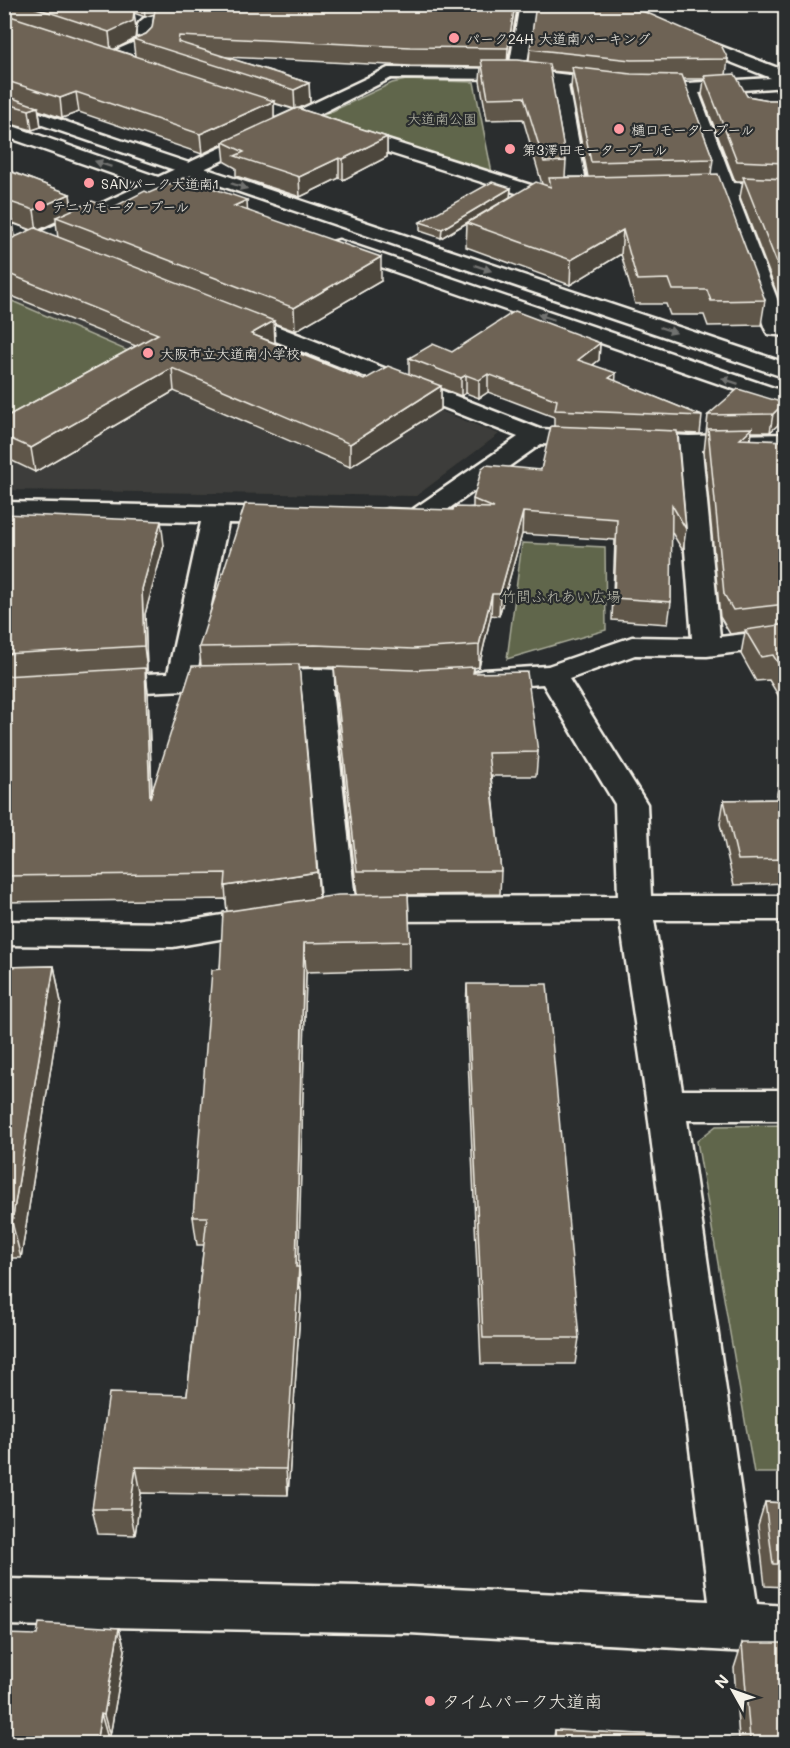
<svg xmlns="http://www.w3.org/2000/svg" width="790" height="1748" font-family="Mali,'Klee One',sans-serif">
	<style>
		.built { fill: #3e3e3a }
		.green { fill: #60664c; stroke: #aaac9a; stroke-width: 1.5 }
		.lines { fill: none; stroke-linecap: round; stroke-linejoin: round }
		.minor-casing { stroke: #f4f1e8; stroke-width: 5 }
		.tertiary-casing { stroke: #f4f1e8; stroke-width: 5 }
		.minor { fill: #2a2d2e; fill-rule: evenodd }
		.tertiary { fill: #2a2d2e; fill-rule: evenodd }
		.wall { fill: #5f5649; stroke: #f4f1e8; stroke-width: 1.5; fill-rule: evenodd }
		.shaded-wall { fill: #4d463c; stroke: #f4f1e8; stroke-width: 1.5 }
		.building { fill: #6e6455; stroke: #f4f1e8; stroke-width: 1.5 }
		.oneway { fill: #71726f }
		.poi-dot { fill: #ff9aa2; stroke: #2a2d2e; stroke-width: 2 }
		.labels { text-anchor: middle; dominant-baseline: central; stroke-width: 4.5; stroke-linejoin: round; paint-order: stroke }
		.far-poi-label { font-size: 14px; fill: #f4f1e8; stroke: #2a2d2e; text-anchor: start }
		.far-park-label { font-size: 14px; fill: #b9b9aa; stroke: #2a2d2e }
		.park-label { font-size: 15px; fill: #b9b9aa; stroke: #2a2d2e }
		.near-poi-label { font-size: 18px; fill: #f4f1e8; stroke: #2a2d2e; text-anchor: start }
	</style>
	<rect width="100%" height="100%" fill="#2a2d2e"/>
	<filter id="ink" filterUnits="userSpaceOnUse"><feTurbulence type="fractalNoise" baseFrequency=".0167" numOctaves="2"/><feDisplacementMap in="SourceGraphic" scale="12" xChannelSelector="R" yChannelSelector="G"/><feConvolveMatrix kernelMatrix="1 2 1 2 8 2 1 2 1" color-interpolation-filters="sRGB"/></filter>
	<g filter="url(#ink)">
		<path class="built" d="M40,254l459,180 -83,62 -411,-6v-219z"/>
		<g class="green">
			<path d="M406,80l68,2 18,91 -168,-53v-5l68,-32z"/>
			<path d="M5,298l137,59 -137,76z"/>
			<path d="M522,543l83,4 1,83 -99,29z"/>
			<path d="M785,1125v348h-31l-57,-332 19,-15z"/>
		</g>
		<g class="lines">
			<g class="minor-casing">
				<g id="minor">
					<path d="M208,4h56l-8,5 -84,10 -18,8 1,17 -3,4 -39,15 -6,-1 -3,-4 3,-4 30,-13c0,-5 -1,-14 2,-18 12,-16 51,-16 69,-19z"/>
					<path d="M520,4h16l-10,66 103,12 59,1 83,-5 -96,-38 -3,-4 3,-4 6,-1 105,40v16l-87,6 34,90 53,2v12l-49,-2 49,127v14l-18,-2 -3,-5 -48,-134 -45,-1 -3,-4 3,-4 41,-3 -32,-90 -52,-1 -61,-7 20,108 -3,4 -7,2 -49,-2 -303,-96 -3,-4 3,-4 6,-1 65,19 91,-43 121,1zM391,78l126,1 33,4 17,104h-30l-223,-70z"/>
					<path d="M4,101l782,262v15l-782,-266z"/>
					<path d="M4,123l197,69 3,4 -3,4h-14l-183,-64z"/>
					<path d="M4,221l68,25 4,4 -4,4 -7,2 -61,-22z"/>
					<path d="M339,240l447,152v15l-454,-157 -4,-4 4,-4z"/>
					<path d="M233,309l307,120 149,7 97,-2v14l-84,2 18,187 66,-8v17l-79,10 -72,-1 -66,24 78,125 4,92h135v24h-132l28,170h104v30h-99l70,484 29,2v48l-377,-21 -405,-8v-46l405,8 300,14 -62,-496 -27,-185 -256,1c-14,-4 -23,1 -37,-4l-5,-8 -20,-220h-96l-104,5 -10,-3 -5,-6 5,-6 10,-3 66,-3 33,-151 -197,-4v-16l283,6 9,2 4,6 -4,6 -9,2 -59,-1 -31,149 119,-3 64,3 10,3 5,6 -5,6 -10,3 -48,-1 23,211 9,-3 254,-1 -3,-92 -72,-120 -60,4 -10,-3 -5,-6 5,-6 10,-3 65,-4 84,-29 60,1 -15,-188 -136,-6 -114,80 -9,2 -40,-3 -4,-6 4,-6 9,-2 25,1 106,-73 -293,-116 -3,-5 3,-5z"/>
					<path d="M266,908l12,3 5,9 -5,9 -105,18 -169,-2v-24l169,2z"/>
				</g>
			</g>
			<g class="tertiary-casing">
				<path id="tertiary" d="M265,127l7,2 2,4 -2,4 -268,126v-14z"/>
			</g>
			<use href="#minor" class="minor"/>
			<use href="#tertiary" class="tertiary"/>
		</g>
		<g class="wall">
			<path d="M4,4h514l-10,56 21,1 1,-12 198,10 -2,16 21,21 22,4h17v217l-46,-120 3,-16h-8l-33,-86 2,-16h-21l30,80 -2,15 54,126 -4,25 -53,1 -4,-11h-34l-4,-11h-31l-14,-50 -51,31 -104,-38 1,-24 -26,15 -21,-7v-9l91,-34 -1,9 32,-13 -19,-65 -36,1 -7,-39 1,-14 -71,-1 -185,-9 84,26 1,20 -13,5 90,29v20l-44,23 -4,-2 -39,19 -64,-21v-8l-11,-6 -2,-18 -21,10 -123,-42 -17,6 -23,-8 2,17 -9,3 -25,-7 3,16 -6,2zM134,13l11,4 9,-3 -2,14 -6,6 -11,4 1,-8zM133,40l2,16 -21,-7zM550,71l22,2 -1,15 17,89h-23l1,-16zM274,103l20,6 -20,9z"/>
			<path d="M4,169l66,25 2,16 40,-2 37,-15 98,17 134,71 -86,50 -21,-8 1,20 89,37 45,-6v-16l43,-6 148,-9 -1,17 -6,5 22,16 87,35 -2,18 -22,-1 8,96 -3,22 -12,-20v71l-3,22 -56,-4 3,-80 -93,-6 -23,82 -8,-1 -12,52 -5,1v5l64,79 -2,24h-45l10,95 -1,23 -92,1 2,46v28l-104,3 -8,295h1l2,28 -13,200 -147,-2 -6,42 -37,-1 -6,-25 95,-114 17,-150h-7l-4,-28 27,-248 7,-57 -1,-13 -222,3v-388l160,31 -19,69 2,57h-1l2,22 4,98 49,-126 -2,-18 254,-137 20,-3v-8l68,-29 13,-44v-9l-66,-25 -9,6 -13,-5 -5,3 -20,-8v21l-91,58 -176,-76 -139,81 -31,-15v-39l132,-72 -132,-53zM56,222l2,16 -19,-8zM13,223l19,7 -17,7zM299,667h35l1,23 22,205 -38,3z"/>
			<path d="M784,403l-3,19 -11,10h-18l-1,8 35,1v267l-17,-28 -13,1 -15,-27 4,-22 -15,2 -10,-17 -16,-165 4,-37z"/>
			<path d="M779,783h7v100l-52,2 -14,-61 4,-24 52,-1z"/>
			<path d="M54,966l7,37 -40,255h-17v-291z"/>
			<path d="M467,984l112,354 -4,26h-94l-15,-353z"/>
			<path d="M765,1502l21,1v84l-21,-1 -7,-61z"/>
			<path d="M119,1628l6,22 -15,86 -3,-1 -2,8h-101l33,-108z"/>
			<path d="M742,1643l44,100h-233l2,-13 184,9 -5,-71z"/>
		</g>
		<g class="shaded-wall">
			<path d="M144,4h42l-41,13z"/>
			<path d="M515,4h3l-11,63 1,-19z"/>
			<path d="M134,11l2,19 -1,9h-2v1l-22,11 -2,-19z"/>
			<path d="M309,83l1,20 -15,7 -1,-20z"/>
			<path d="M76,92l3,20 -17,6 -2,-20z"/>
			<path d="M274,101v20l-51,21v2l-21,10 -2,-20z"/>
			<path d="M38,107l3,20 -9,3 -3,-20z"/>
			<path d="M7,119l3,20 -6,2v-21z"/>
			<path d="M387,137v20l-44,23v-21z"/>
			<path d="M339,158v20l-39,19 -1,-20z"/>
			<path d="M511,188l-1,9 -69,41 1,-9z"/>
			<path d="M70,194l2,21 -16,2v5l-19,9 -3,-21z"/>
			<path d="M247,200l1,22 -14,-16z"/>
			<path d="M12,220l4,21 -12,6v-23z"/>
			<path d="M623,230l-2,24 -51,31 1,-25z"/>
			<path d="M381,257v24l-86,50 -1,-23z"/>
			<path d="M274,321l1,22 -24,-9z"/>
			<path d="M600,343l-1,17 -22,17 1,-17z"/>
			<path d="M172,368l2,23 -139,81 -4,-24z"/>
			<path d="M616,373l-1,18 -6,-13z"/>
			<path d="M488,374v18l-9,6v-18z"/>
			<path d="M466,375v18l-5,3v-18z"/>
			<path d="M441,386v23l-91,58v-23z"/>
			<path d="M784,403l-3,19 -11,10 3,-18z"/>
			<path d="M752,428l-3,23 -9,-12z"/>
			<path d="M523,512l-1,22 -23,82 1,-22z"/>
			<path d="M161,521l3,24 -19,69 2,57 -3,-25 -2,-57z"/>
			<path d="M492,594l-1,21 -12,52v-22z"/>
			<path d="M145,668l3,25 5,131 -3,-26z"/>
			<path d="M317,872l2,26 -92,14 -2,-26z"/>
			<path d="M304,943l2,29 -8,318 1,-23 2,28 -13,200 -2,-26 10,-202z"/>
			<path d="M54,966l7,37 -40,255 -9,-36z"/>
			<path d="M136,1467l5,26 -6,42 -5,-26z"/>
			<path d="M119,1628l6,22 -15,86 -6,-21z"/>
			<path d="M101,1714l6,21 -2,8h-9z"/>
		</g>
		<g class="building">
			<path d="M24,4h90l20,7 -1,10 -24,11z"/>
			<path d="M167,4h348l-7,44 -98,-1 -231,-11 -1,6 131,41 -15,7 -161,-51 13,-5 6,-6 3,-18z"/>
			<path d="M536,4h89l27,11 69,30 7,14 -97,1 -101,-11z"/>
			<path d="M4,14l270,87 -74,33 -124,-42 -16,6 -56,-18z"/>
			<path d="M481,60h37l31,4 17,97 -22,1 -20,-65 -36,1z"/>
			<path d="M572,67l59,7 51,1 31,84 -122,3z"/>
			<path d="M735,74l12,22 22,4h17v63l-49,-2 -33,-85z"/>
			<path d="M4,95l34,12 -9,3 -25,-7z"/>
			<path d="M297,108l90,29 -44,22 -4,-1 -40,19 -64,-21 9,-4 -21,-10z"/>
			<path d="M4,169l66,25 -36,16 -30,-10z"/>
			<path d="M718,174l47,126 -54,1 -4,-11h-34l-4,-11 -32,1 -14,-50 -52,30 -104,-37 69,-41 15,5 -2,-9z"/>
			<path d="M743,177l43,2v107z"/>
			<path d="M183,178l64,22 -13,6 147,51 -87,51 -238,-91 36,-16 20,7 33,-17 4,2z"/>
			<path d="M492,182l19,6 -69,41 -22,-7z"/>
			<path d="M4,216l8,4 -8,4z"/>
			<path d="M35,228l239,93 -23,13 113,46 24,-14 53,20 -91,58 -178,-76 -141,80 -27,-12v-18l154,-84 -154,-62v-30z"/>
			<path d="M515,311l85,32 -22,17 38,13 -7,5 93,38 -147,-6 2,-10 -69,-26 -9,6 -13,-5 -5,3 -52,-20 24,-14 19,8z"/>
			<path d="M738,389l46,14 -11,11 -65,1z"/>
			<path d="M551,426l126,5 9,98 -14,-24 -1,97 -57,-4 3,-79 -94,-7 -23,82h-8l-13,51 -66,4 -98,-4 -116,2 46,-143 208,6 1,-3 40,1 -21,-9 9,-31 4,-3 55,5z"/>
			<path d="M752,428l-12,11 46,2v163l-53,6 -9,-16 -16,-165z"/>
			<path d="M4,514l157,7 -19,68 2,57 -140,8z"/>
			<path d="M786,624v52l-13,-21 -12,2 -16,-27z"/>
			<path d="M299,664l18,208 -92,14 1,-13 -222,3v-200l141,-8 5,130 42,-132z"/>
			<path d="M334,667l79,3 61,-3 -1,6 54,-1 11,80 -50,1 13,118h-144z"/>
			<path d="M779,783h7v76l-48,1 -14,-60 59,-1z"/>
			<path d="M408,894l2,47 -106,2 -8,324h3l-13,202 -150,-2 -6,42h-38l17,-116 78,2 20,-178h-14l19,-247 8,-1 3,-57 115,-17z"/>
			<path d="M54,966l-42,256h-8v-255z"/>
			<path d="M467,984h80l32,354h-96z"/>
			<path d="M765,1502l21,1v61h-13z"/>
			<path d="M39,1623l80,5 -15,87 -3,-1 -5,29h-92v-109l33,1z"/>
			<path d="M742,1643h44v100h-230l-1,-13 195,9z"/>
		</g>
		<defs><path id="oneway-solid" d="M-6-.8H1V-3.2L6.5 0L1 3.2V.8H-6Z" transform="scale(1.5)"/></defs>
		<g class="oneway">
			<use href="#oneway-solid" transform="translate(103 164) rotate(-161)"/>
			<use href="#oneway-solid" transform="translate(239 186) rotate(18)"/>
			<use href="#oneway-solid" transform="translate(483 268) rotate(19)"/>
			<use href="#oneway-solid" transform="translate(546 317) rotate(-161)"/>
			<use href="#oneway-solid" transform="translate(668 330) rotate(19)"/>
			<use href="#oneway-solid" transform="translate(730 381) rotate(-161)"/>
		</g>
	</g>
	<g class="poi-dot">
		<circle cx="454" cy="38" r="6"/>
		<circle cx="619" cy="129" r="6"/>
		<circle cx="510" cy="149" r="6"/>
		<circle cx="89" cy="183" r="6"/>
		<circle cx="40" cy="206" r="6"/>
		<circle cx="148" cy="353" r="6"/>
		<circle cx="430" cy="1701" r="6"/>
	</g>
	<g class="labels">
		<g class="far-poi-label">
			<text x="466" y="38">パーク24H 大道南パーキング</text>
			<text x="631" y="129">樋口モータープール</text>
			<text x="522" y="149">第3澤田モータープール</text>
			<text x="101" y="183">SANパーク大道南1</text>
			<text x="52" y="206">テニカモータープール</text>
			<text x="160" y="353">大阪市立大道南小学校</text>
		</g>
		<g class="far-park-label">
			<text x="442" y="118">大道南公園</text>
		</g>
		<g class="park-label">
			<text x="561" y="596">竹間ふれあい広場</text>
		</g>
		<g class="near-poi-label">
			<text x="442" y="1701">タイムパーク大道南</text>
		</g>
	</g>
	<rect width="790" height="1748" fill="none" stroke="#2a2d2e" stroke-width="24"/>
	<rect x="12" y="12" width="766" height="1724" fill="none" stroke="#f4f1e8" stroke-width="2" filter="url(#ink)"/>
	<g transform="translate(733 1691) rotate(310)" stroke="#2a2d2e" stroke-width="4.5" paint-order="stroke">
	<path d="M0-4.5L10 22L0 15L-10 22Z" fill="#f4f1e8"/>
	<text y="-9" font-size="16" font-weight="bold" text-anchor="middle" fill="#f4f1e8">N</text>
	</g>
</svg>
